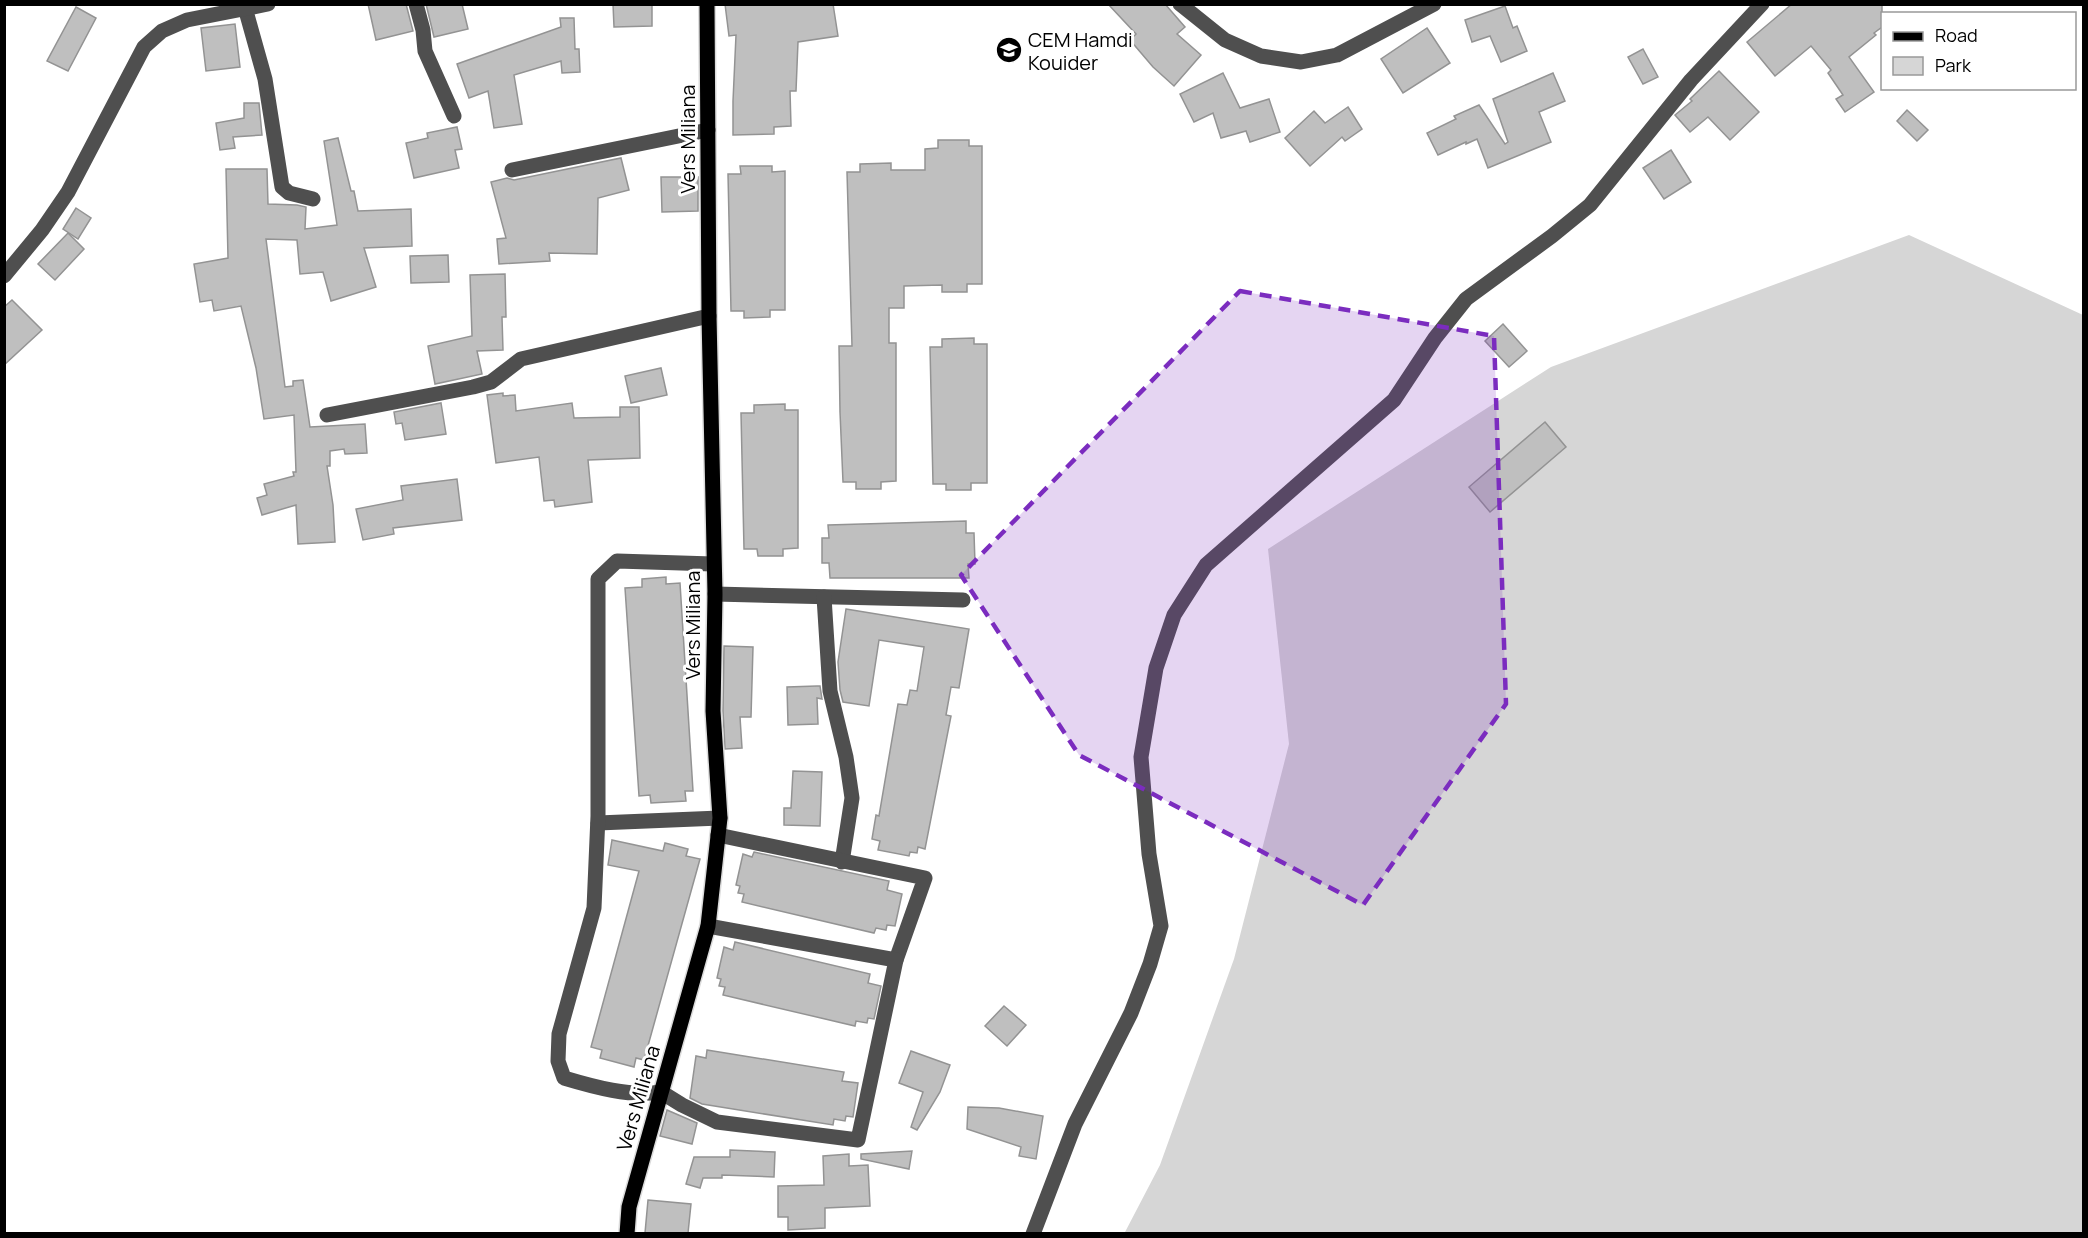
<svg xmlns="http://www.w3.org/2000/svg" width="2088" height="1238" font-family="Manrope,sans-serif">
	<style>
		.green { fill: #d6d6d6 }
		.building { fill: #bfbfbf; stroke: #939393; stroke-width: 1.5 }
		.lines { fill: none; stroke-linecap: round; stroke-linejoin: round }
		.major-casing { stroke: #dbdbdb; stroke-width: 18 }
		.minor { stroke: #4f4f4f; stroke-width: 15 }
		.major { stroke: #000; stroke-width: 15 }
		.marked { fill: #7b2cbf; fill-opacity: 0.2; stroke: #7b2cbf; stroke-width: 4.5; stroke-dasharray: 12 8; stroke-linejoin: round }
		.labels { text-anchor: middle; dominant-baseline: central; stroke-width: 6; stroke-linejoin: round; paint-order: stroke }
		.poi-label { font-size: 20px; fill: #000; stroke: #fff; text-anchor: start }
		.street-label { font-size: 20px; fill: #000; stroke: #fff }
	</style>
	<rect width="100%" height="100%" fill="#fff"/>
	<path class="green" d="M1909,235l174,80v918l-959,1 36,-69 74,-206 55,-215 -21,-195 283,-182z"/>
	<g class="building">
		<path d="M368,4h38l7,27 -37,9z"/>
		<path d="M426,4h36l6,25 -34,8z"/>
		<path d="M613,4h39v22l-38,1z"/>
		<path d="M725,4h108l5,32 -40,6 -2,49h-6l1,35 -17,1v7l-41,1v-34l3,-66 -7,1z"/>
		<path d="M1108,4h57l20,23 -8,7 24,21 -27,31 -21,-19 -23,-27 6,-6z"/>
		<path d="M1792,4h90v23l-8,6 2,2 -27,22 25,35 -29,20 -9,-13 7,-4 -15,-22 3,-3 -20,-24 -36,30 -28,-34z"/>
		<path d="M1505,6l8,22 4,-2 10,25 -26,11 -11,-26 -18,6 -7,-22z"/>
		<path d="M76,7l20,11 -28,53 -21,-10z"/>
		<path d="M560,18h14l1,31h4l1,23 -18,1 -1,-12 -47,14 8,49 -28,4 -6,-37 -19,7 -12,-34 104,-37z"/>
		<path d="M235,24l5,43 -34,4 -5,-43z"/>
		<path d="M1427,28l23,35 -47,30 -22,-34z"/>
		<path d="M1643,49l15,28 -15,7 -15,-27z"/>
		<path d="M1719,71l40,41 -29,28 -22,-23 -18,15 -15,-17 17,-14 -2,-2z"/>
		<path d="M1223,73l17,35 29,-9 11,33 -30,10 -4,-11 -25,7 -8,-25 -19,9 -14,-28z"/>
		<path d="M1553,73l12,28 -26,11 12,30 -63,26 -11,-29 -11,5v-2l-28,13 -11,-22 29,-14 -2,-3 25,-11 26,39 3,-2 -15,-43z"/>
		<path d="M244,103h15l3,32 -29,2 2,11 -15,2 -4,-27 28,-5z"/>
		<path d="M1348,107l14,22 -17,12 -3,-4 -32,29 -25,-28 29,-27 11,12z"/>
		<path d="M1907,110l21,20 -11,11 -20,-20z"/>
		<path d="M457,127l5,22 -7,1 4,18 -45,10 -8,-35 22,-5 -1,-5z"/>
		<path d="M338,138l13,53h3l4,20 53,-2 1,37 -48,2 12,39 -45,14 -8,-29 -23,2 -3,-34 -31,-1 19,148 8,-1v-5l10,-1 7,47 55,-3 2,29 -22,1 -1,-5 -14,2v15h-3l6,39 2,37 -37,2 -2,-39 -34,10 -5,-17 10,-3 -3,-11 30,-8 -1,-4h3l-2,-57 -30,4 -8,-51 -15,-62 -27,5 -2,-11 -12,2 -6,-38 34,-6 -2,-89h41l1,35 29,1 9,2 -1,22 32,-4 -13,-84z"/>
		<path d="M938,140h31v6h13v138h-15v8h-25v-7l-38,1v22h-15v35h7v138l-15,1v7h-25v-7h-13l-3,-70 -1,-66h13l-5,-174h13v-8l31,-1v7h34v-21l13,-1z"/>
		<path d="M1671,150l20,32 -27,17 -21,-31z"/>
		<path d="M621,158l8,32 -31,8 -1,56 -48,-1 1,8 -51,3 -2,-25 9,-1 -15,-56 16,-4 7,2z"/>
		<path d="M740,166h32v6l13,-1v139h-15v7l-26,1v-7h-13l-3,-137h13z"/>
		<path d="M661,177h37v34l-36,1z"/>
		<path d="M76,208l15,10 -13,21 -15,-10z"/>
		<path d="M68,233l16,16 -29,31 -17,-16z"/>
		<path d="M448,255l1,27 -38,1 -1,-27z"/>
		<path d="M505,274l1,43h-4l1,33 -26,1 5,23 -47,10 -7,-38 44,-10 -2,-61z"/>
		<path d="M12,300l30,30 -38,35v-58z"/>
		<path d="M1503,324l24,27 -18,16 -24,-26z"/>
		<path d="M974,338v6h13v139h-16v7h-25v-6h-13l-3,-137h12v-8z"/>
		<path d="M661,368l6,27 -36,8 -6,-27z"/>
		<path d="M503,393v3l12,-1 1,16 56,-8 2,15 46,-1v-10h19l1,51 -52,2 4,42 -37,5 -1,-7 -10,1 -5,-44 -43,6 -9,-68z"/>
		<path d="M441,403l5,31 -41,6 -3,-17 -6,1 -2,-12z"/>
		<path d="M785,404v6h13v138l-15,1v7h-25l-1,-7h-13l-3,-136h13v-8z"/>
		<path d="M1545,422l21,25 -76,65 -21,-25z"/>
		<path d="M457,479l5,41 -69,8 1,6 -31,6 -7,-31 47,-9 -2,-14z"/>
		<path d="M966,521v12h8l1,31h-7l1,14h-139l-1,-15h-7v-25h7l-1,-13z"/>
		<path d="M666,577v7l14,-1 13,208h-8l1,10 -35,2 -1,-8 -11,1 -14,-208 17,-1v-8z"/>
		<path d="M846,609l123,20 -10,59 -8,-1 -5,28 5,1 -26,133 -7,-2 -1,6 -7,-1 -1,4 -31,-6 2,-9 -8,-2 4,-24 3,1 19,-112 9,1 3,-15 7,1 7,-44 -45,-7 -10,66 -26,-4 -3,-12 -2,-28z"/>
		<path d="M724,646l29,1 -2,70h-11l2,31 -17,1 -2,-38z"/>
		<path d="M817,686h3l2,13 -5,-1 1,26 -30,1 -1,-38z"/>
		<path d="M793,771l29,1 -2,54 -36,-1v-17h7z"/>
		<path d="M612,840l51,11 2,-8 23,6 -2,7 14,3 -56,201 -8,-2 -2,9 -34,-9 2,-8 -11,-3 48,-176 -31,-6z"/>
		<path d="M754,852l135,29 -2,9 15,4 -7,32 -8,-1 -1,5 -10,-2 -2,5 -132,-31 2,-8 -6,-1 2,-7 -4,-1 7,-31 9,3z"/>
		<path d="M735,942l135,32 -2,9 13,3 -7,33 -6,-1 -1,5 -11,-2 -1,5 -132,-31 2,-8 -6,-1 2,-7 -4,-1 7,-31 9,3z"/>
		<path d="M1004,1006l22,19 -19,21 -22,-20z"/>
		<path d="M707,1050l137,22 -2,9 16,2 -5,34 -7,-1 -1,5 -11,-2 -1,6 -131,-21 -12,-6 6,-42 10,2z"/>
		<path d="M911,1051l39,14 -10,27 -23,38 -6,-3 12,-35 -24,-9z"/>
		<path d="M968,1107l31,1 44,8 -7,43 -17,-3 2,-9 -54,-18z"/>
		<path d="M667,1110l30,13 -5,21 -32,-8z"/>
		<path d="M730,1150l45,2 -1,25 -52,-2v3h-19l-3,10 -14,-4 8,-27h36z"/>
		<path d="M912,1151l-3,18 -48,-10v-5z"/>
		<path d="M849,1154v12l19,-1 2,41 -45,2v20l-37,2v-13h-10v-31l46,-1 -1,-29z"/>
		<path d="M648,1200l43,4 -3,29h-43z"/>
	</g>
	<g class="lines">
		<g class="major-casing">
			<path id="major" d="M627,1234l2,-27 79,-281 12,-108 -7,-107 2,-117 -6,-278 -2,-312"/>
		</g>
		<g class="minor">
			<path d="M244,4l21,75 17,108 7,6 24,6"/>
			<path d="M416,4l7,26 2,21 29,65"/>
			<path d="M1180,4l45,36 36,16 40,6 36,-7 97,-51"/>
			<path d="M512,170l196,-40"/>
			<path d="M4,276l38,-46 26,-38 76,-145 18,-16 25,-11 81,-16"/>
			<path d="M327,415l146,-28 18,-5 30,-23 188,-43"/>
			<path d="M715,594l248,6"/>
			<path d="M824,597l6,94 16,66 6,41 -10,64"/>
			<path d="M598,823l122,-5"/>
			<path d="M718,835l207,43 -29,82"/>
			<path d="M708,926l188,34 -38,180 -141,-18 -35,-17 -21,-13c-31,5 -67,-5 -97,-14l-6,-17 1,-27 35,-126 4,-92v-237l19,-18 96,3"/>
			<path d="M1033,1234l42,-110 56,-111 19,-49 11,-38 -12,-72 -8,-97 15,-89 18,-53 32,-50 188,-165 41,-62 31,-39 86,-63 38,-31 101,-125 71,-76"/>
		</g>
		<use href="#major" class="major"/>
	</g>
	<path class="marked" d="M1240,291l254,45 12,368 -143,201 -284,-150 -118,-180z"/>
	<defs>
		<g id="school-disc" transform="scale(1.35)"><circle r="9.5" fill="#000" stroke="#fff"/><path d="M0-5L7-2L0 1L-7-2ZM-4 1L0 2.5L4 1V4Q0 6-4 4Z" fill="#fff"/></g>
	</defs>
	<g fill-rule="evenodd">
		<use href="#school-disc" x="1009" y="50"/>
	</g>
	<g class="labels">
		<g class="poi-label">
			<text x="1028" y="39">CEM Hamdi<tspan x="1028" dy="23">Kouider</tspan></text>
		</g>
		<g class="street-label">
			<text transform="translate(687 139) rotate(-90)">Vers Miliana</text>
			<text transform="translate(692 625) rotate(-90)">Vers Miliana</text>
			<text transform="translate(638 1098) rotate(-74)">Vers Miliana</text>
		</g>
	</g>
	<rect width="2088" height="1238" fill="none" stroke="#000000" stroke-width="12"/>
	<rect x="1881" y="12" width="195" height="78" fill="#ffffff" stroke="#999999" stroke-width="1.5"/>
	<rect x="1893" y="32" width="30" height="9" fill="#000000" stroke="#999999" stroke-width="1.5"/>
	<text x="1935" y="42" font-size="18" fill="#000000">Road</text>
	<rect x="1893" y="57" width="30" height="18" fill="#d6d6d6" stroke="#999999" stroke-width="1.5"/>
	<text x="1935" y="72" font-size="18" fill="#000000">Park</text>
</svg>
